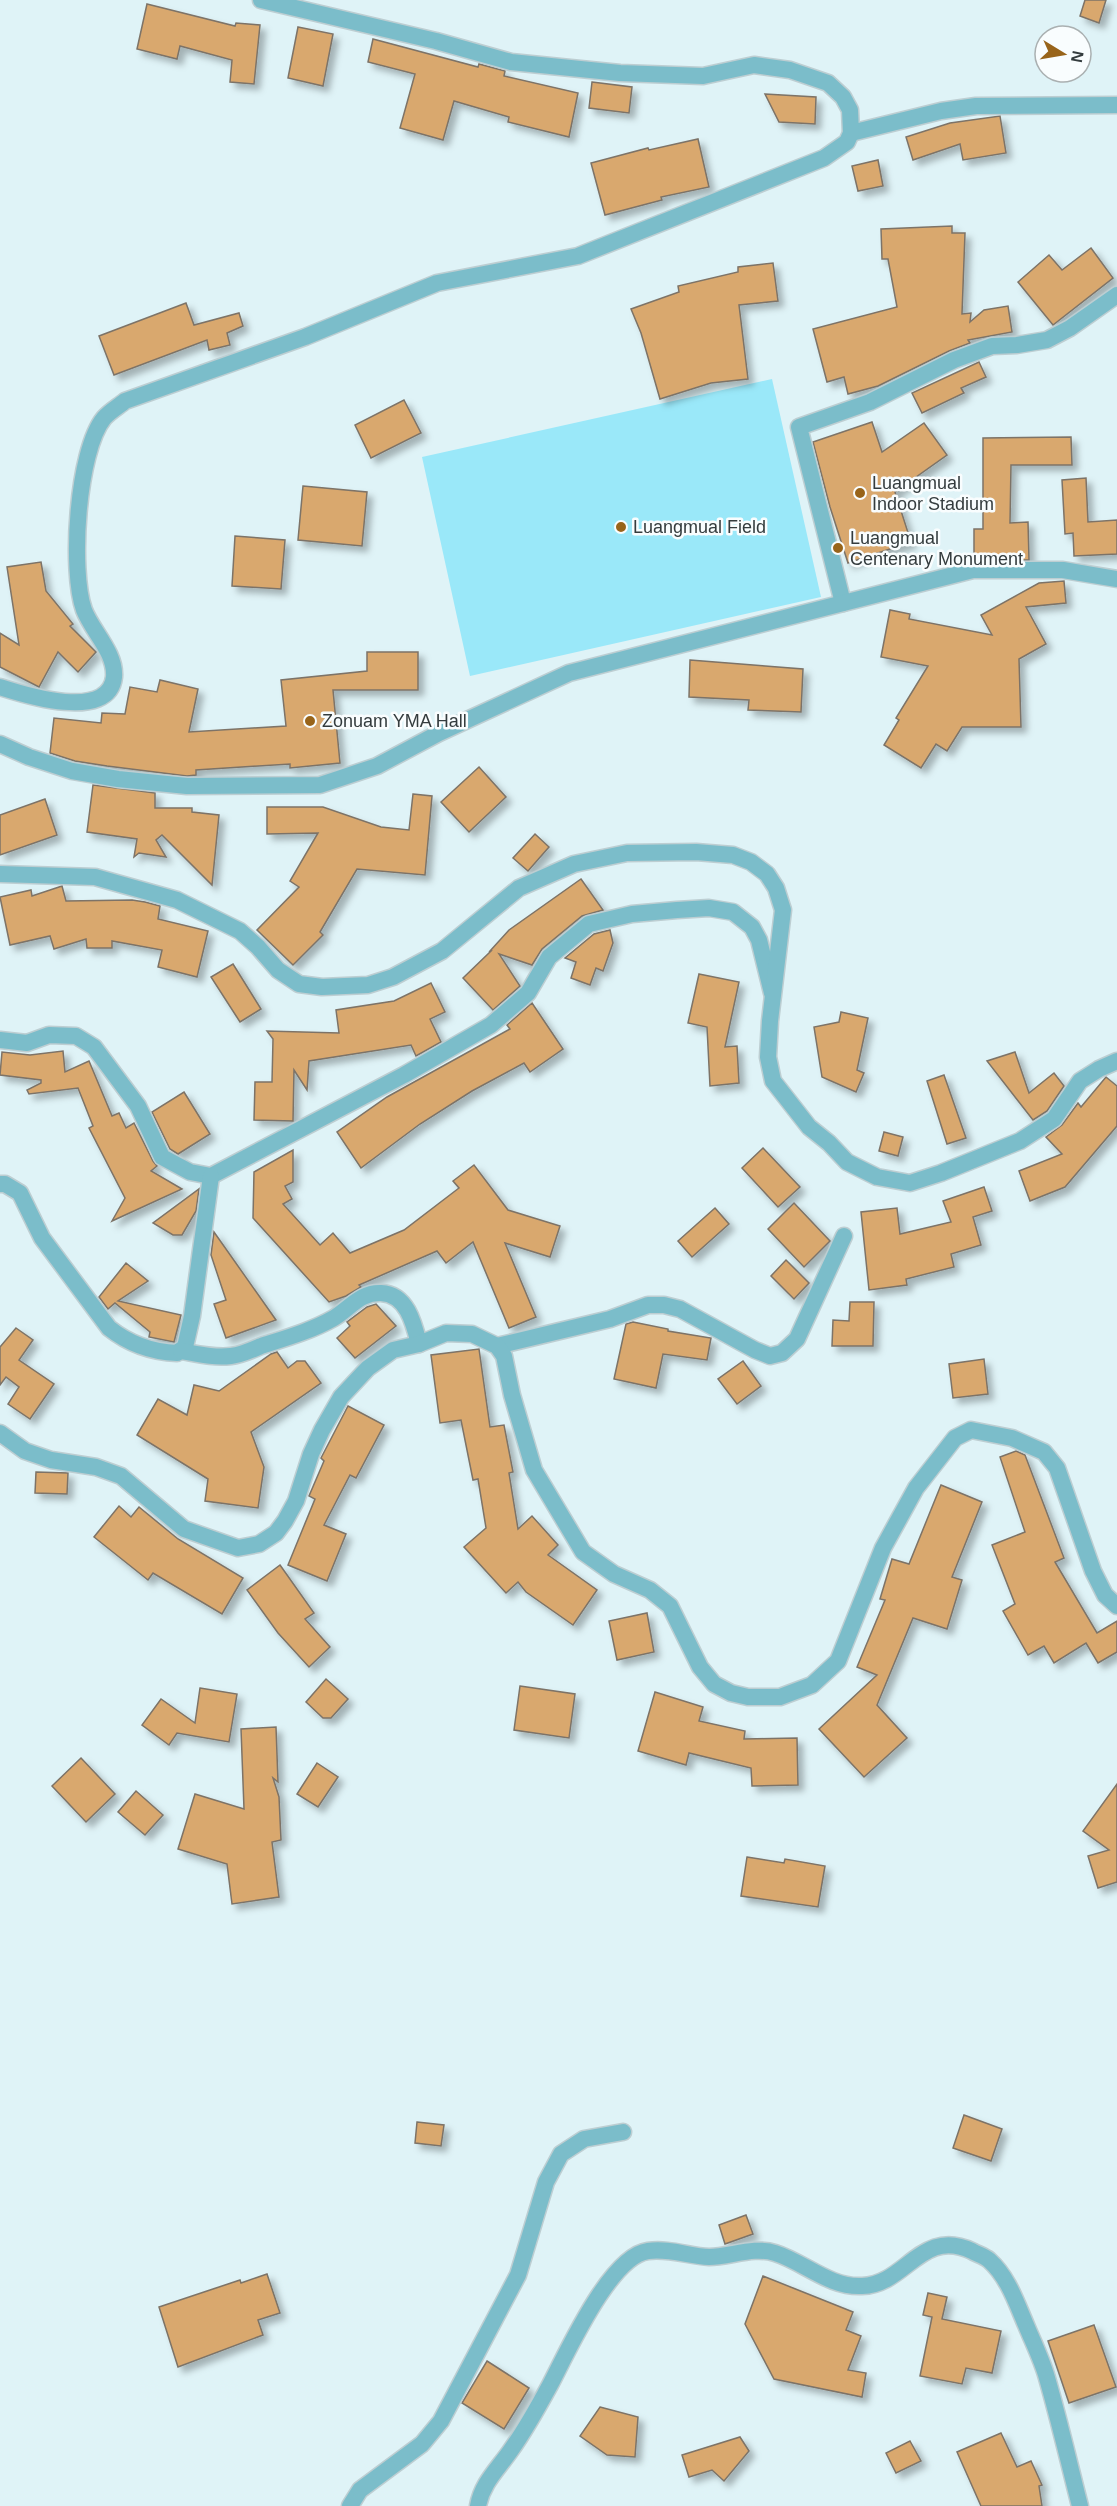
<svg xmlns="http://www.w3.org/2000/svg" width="1117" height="2506" font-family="Arial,sans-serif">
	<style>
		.garden { fill: #9ae8f9 }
		.building { fill: #d9a86e; stroke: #7d7367; stroke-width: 1.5; filter: url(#shadow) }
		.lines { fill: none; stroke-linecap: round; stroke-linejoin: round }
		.minor-casing { stroke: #bdced2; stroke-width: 19 }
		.tertiary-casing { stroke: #bdced2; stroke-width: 19 }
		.minor { stroke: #7bbdca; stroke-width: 16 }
		.tertiary { stroke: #7bbdca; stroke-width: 16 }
		.poi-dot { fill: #98641a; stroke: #f9fdfe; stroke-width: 2 }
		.labels { text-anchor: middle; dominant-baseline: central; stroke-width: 5; stroke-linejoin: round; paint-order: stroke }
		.poi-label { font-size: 18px; fill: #343c3e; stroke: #f9fdfe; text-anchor: start }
	</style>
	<defs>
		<filter id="shadow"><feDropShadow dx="5.5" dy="5.5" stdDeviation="3" flood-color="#0004"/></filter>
	</defs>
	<rect width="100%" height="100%" fill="#dff3f7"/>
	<path class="garden" d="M772,379l49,218 -351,79 -48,-219z"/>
	<g class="building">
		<path d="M1085,0h21l-7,23 -19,-7z"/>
		<path d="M147,4l88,22 1,-3 24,2 -6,59 -24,-2 2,-22 -52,-14 -3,13 -40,-10z"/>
		<path d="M298,27l35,7 -10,52 -35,-8z"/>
		<path d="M373,39l105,28 1,-3 26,7 -1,5 74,17 -9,44 -61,-15 1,-5 -55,-16 -11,39 -43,-12 15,-54 -47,-12z"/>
		<path d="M592,82l40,5 -3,26 -40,-5z"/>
		<path d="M765,94l51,3 -1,27 -36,-2z"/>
		<path d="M1000,116l6,37 -43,7 -3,-16 -47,16 -7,-23 44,-14z"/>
		<path d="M698,139l11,48 -48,10 1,3 -57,15 -14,-52 57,-15 1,2z"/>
		<path d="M878,160l5,26 -25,5 -6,-25z"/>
		<path d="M952,226v7h13l-3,81 9,-1 -1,9 14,-12 24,-4 4,26 -44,8 2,3 -21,8 -71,35 -30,8 -4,-17 -17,5 -14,-53 84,-22 -9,-48h-6l-1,-30z"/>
		<path d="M1091,248l22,30 -60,47 -35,-43 31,-27 13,15z"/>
		<path d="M773,263l5,38 -39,4 9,74 -37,4 -51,16 -19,-66 -10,-24 48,-17 -1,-6 60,-14v-5z"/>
		<path d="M186,303l8,22 45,-12 4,13 -16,7 3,12 -21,5 -2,-10 -93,35 -15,-39z"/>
		<path d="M979,362l7,15 -25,11 3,5 -42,20 -10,-20z"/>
		<path d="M404,400l17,33 -50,25 -16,-33z"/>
		<path d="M872,422l10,30 42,-29 23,32 -52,37 16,50 -63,21 -18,-56 -17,-65z"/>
		<path d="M1071,437l1,28h-61l-1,58 18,-1 1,38h-55v-31h9v-91z"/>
		<path d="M1086,478l2,44 29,-2v34l-43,2 -1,-23 -8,1 -3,-54z"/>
		<path d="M303,486l64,6 -5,54 -64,-6z"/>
		<path d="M235,536l50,4 -4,49 -49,-3z"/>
		<path d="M41,562l5,29 27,33 -3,2 26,26 -18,20 -20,-20 -19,35 -39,-20v-34l19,12 -12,-78z"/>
		<path d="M1064,581l2,22 -40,4 20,37 -27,15 2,68h-59l-15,24 -11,-7 -15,24 -37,-23 15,-25 -3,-2 32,-52 -47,-9 9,-47 20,4 -1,5 83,16 -11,-20 58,-32z"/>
		<path d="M367,652h51v38h-85l7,73 -50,5v-4l-94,6v5l-9,1 -80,-10 -32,-5 -25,-8 4,-35 47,5 1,-10 23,1 5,-27 27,5 3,-12 38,9 -9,43 97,-6 -5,-46 86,-9z"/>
		<path d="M690,660l113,9 -2,43 -53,-2 1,-10 -60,-3z"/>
		<path d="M479,767l27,30 -37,35 -28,-30z"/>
		<path d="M93,785l62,8v15h37v4l27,3 -7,70 -50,-50 -6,5 10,17 -27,-4 -5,4 3,-18 -50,-7z"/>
		<path d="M413,794l19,2 -7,79 -68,-6 -37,63 3,3 -30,30 -36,-35 42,-43 -9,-6 28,-48 -51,1v-27h56l58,20 28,3z"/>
		<path d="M45,799l12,36 -57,20v-40z"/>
		<path d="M535,834l14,13 -21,24 -15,-13z"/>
		<path d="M581,879l22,31 -21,6 -40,33 -10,16 -33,-11 21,32 -27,24 -30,-32 28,-27h-1l19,-21z"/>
		<path d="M62,886l4,15 66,-1 13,2 15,4 -2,13 50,12 -11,46 -39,-10 4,-17 -50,-9v7h-25l-1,-9 -32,10 -4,-13 -40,9 -10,-48 31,-7 1,6z"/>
		<path d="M610,930l3,13 -10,28 -7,-3 -6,17 -19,-7 5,-16 -11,-4 29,-24z"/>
		<path d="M233,964l28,45 -21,13 -29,-45z"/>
		<path d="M699,974l40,8 -14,65 12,-1 2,37 -29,3 -3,-59 -19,-4z"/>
		<path d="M431,983l14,29 -15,7 11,23 -25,14 -5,-11 -102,16 -2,29 -13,-20 -1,51 -39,-1 1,-38h17l1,-43 -6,-8 72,2 -3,-23 58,-9z"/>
		<path d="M532,1003l31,46 -33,23 -6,-9 -52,28 -52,33 -59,44 -24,-36 50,-35 123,-68 -3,-4z"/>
		<path d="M841,1012l27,6 -11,52 7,3 -8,19 -34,-15 -8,-50 25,-5z"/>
		<path d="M63,1051l2,21 24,-11 23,55 7,-3 7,15 8,-5 19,38 4,5 -6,5 31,18 -70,32 13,-23 -36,-70 4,-2 -15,-38 -49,6 -2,-4 14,-7v-3l-41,-5 2,-23 28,3z"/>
		<path d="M1015,1052l14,41 25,-20 10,13 -17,25 -14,9 -46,-59z"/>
		<path d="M944,1075l22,63 -19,6 -20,-63z"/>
		<path d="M1106,1077l11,9v40l-52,61 -35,14 -11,-30 43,-17 -16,-17 16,-12 16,-22 3,4z"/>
		<path d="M184,1092l26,42 -32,20 -8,-5 -18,-37z"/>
		<path d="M884,1132l19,5 -5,19 -19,-5z"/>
		<path d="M763,1148l37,39 -22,20 -36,-39z"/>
		<path d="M293,1150v32l-8,4 7,13 -9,5 37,41 13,-12 17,20 54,-23 55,-42 -6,-7 21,-16 34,45 52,16 -10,31 -45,-14 31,74 -27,11 -36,-86 -27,21 -9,-12 -78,34 2,2 -15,9 -17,6 -76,-84 1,-46z"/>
		<path d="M984,1187l8,24 -19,6 8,28 -30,9 3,13 -48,12 1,6 -38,5 -8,-78 36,-4 3,26 51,-12 -8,-21z"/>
		<path d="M199,1189l-3,22 -14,24h-9l-20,-12z"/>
		<path d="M794,1203l36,38 -26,26 -36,-38z"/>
		<path d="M715,1208l14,16 -37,33 -14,-16z"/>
		<path d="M214,1232l62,88 -50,18 -12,-34 12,-4 -15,-45z"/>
		<path d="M786,1260l23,23 -15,16 -23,-23z"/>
		<path d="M126,1263l22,18 -30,20 63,14 -7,27 -25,-5 1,-5 -35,-29 -7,6 -9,-12z"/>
		<path d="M850,1302h24l-1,44h-41l1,-26 16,1z"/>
		<path d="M376,1304l20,22 -41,32 -18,-20 13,-12 -3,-4 20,-15z"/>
		<path d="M633,1322l35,7v2l43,7 -4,22 -44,-6 -7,34 -42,-9 12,-55z"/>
		<path d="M16,1328l17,12 -14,20 35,24 -24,35 -22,-15 11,-17 -13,-10 -6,8v-38z"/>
		<path d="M479,1349l11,78 14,-2 9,47 -4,1 9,56 14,-13 26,29 -10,10 49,35 -24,35 -47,-33 -8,-10 -12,11 -42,-46 22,-19 -8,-49 -5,1 -12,-60 -21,3 -9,-68z"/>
		<path d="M277,1352l11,16 9,-7h8l16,22 -70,49 13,35 -6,41 -53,-7 3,-22 -71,-44 21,-36 29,16 7,-30 25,6 52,-37z"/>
		<path d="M984,1359l4,35 -35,4 -4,-34z"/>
		<path d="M743,1361l18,25 -24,18 -19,-25z"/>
		<path d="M348,1406l36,19 -28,53 -6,-3 -26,50 22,9 -19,47 -39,-16 27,-66 -6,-3 15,-35 -3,-3z"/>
		<path d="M1016,1451l9,4 39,103 -9,4 42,71 20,-12v31l-19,11 -12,-20 -32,20 -10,-17 -16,9 -25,-44 12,-7 -23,-59 33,-13 -25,-75z"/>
		<path d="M36,1472l32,1 -1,21 -32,-1z"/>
		<path d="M941,1485l41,17 -30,75 10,3 -15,49 -34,-11 -36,87 30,33 -43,39 -45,-48 58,-54 -20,-8 28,-67 -5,-1 12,-40 17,5z"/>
		<path d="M119,1506l12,11 8,-10 39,32 65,39 -21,36 -69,-41 -5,7 -54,-43z"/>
		<path d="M280,1565l34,48 -9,6 25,28 -21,20 -31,-34 -31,-43z"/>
		<path d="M647,1613l7,39 -37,8 -8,-39z"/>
		<path d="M326,1679l22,20 -17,19h-8l-17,-16z"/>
		<path d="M520,1686l55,8 -6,44 -55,-8z"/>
		<path d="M200,1688l37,6 -8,48 -52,-9 -8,12 -27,-20 19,-26 34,24z"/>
		<path d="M655,1692l48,15 -4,14 46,10 -1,8 53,-1 1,47 -46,1 -1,-18 -62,-15 -3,12 -48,-14z"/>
		<path d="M276,1727l2,55 -5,-4 6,19 2,43 -9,2 7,55 -47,7 -5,-40 -49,-15 17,-55 49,15 -3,-80z"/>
		<path d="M81,1758l34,36 -29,28 -34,-36z"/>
		<path d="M317,1763l21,14 -20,30 -21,-13z"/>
		<path d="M1117,1784v98l-19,6 -10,-32 21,-6 -26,-19z"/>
		<path d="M136,1791l27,24 -18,20 -27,-23z"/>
		<path d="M747,1857l37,6 1,-4 40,7 -7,41 -77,-11z"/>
		<path d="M964,2115l38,14 -11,32 -38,-13z"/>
		<path d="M417,2122l27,3 -3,21 -26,-3z"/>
		<path d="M746,2215l7,19 -28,10 -6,-19z"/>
		<path d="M267,2274l13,39 -22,7 5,15 -85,32 -19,-60 81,-27 1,3z"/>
		<path d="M763,2276l90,36 -7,18 15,6 -13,34 18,3 -4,24 -88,-18 -29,-55z"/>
		<path d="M928,2293l19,4 -5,22 59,12 -9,42 -26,-5 -4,16 -42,-8 12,-59 -9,-2z"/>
		<path d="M1094,2325l22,62 -47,16 -21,-62z"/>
		<path d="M487,2361l42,27 -25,41 -42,-26z"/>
		<path d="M600,2407l38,10 -3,40 -28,-2 -27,-19z"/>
		<path d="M1001,2433l16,34 14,-6 11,24 -3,1 3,20h-61l-24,-54z"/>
		<path d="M740,2437l9,14 -25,30 -12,-11 -23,7 -7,-22z"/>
		<path d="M910,2441l11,20 -25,12 -10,-20z"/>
	</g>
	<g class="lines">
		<g class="minor-casing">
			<g id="minor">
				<path d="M851,133l90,-22 35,-5 141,-1"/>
				<path d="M843,603l-44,-176 71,-25 84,-42 38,-14 25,-1 30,-5 23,-12 47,-33"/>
				<path d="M0,744l29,13 43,14 46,8 69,7 133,-1 57,-19 62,-33 130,-60 404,-103h90l54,9"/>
				<path d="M0,1040l27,3 22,-8 27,1 18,11 44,59 24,51 28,15 21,4 193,-101 87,-50 37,-32 21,-36 40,-33 43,-10 45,-4 32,-2 24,4 19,15 7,13 13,53"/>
				<path d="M0,1184h5l15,9 22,45 67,90c20,16 43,24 68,25l8,-6 7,-31 19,-140"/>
				<path d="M497,1346l113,-27 38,-14h16l16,4 75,41 15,6 12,-3 15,-14 47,-103"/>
				<path d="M181,1351c17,3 33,7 50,5 10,-1 21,-6 30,-10 25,-8 50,-15 73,-28 16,-10 27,-26 47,-25 26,1 33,31 38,51"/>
				<path d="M0,1433l25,18 26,9 45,7 25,9 63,53 54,19 21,-4 17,-11 9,-12 11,-20 15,-47 11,-24 19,-33 27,-29 25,-18 26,-6 27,-11 26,1 25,12 7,10 8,39 22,75 49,82 31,22 36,16 20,16 30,61 14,17 17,9 17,4h32l32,-12 26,-24 45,-113 33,-60 39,-50 16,-8 41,8 32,14 13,16 36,103 12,24 12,11"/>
				<path d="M350,2506l10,-16 62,-46 19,-23 77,-146 28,-93 15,-28 23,-15 39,-7"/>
				<path d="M478,2506c4,-23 20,-37 33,-56 15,-21 27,-43 39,-65 17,-32 60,-129 98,-134 21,-3 41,5 61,6 21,0 45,-11 66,-4 29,9 55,35 87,33 44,-1 59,-59 110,-35 5,3 12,5 17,9 19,17 27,42 37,65 7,17 16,35 21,53 12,42 22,85 33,128"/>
			</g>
		</g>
		<g class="tertiary-casing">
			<g id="tertiary">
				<path d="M0,687c25,8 109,35 114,-10 2,-24 -22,-46 -30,-67 -14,-39 -7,-159 20,-192 5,-6 15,-12 21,-17l180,-64 132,-54 141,-27 246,-98 23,-16 4,-9 -1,-23 -7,-13 -15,-14 -38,-13 -36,-5 -51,11 -83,-3 -109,-11 -75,-21 -175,-41"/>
				<path d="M0,874l95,3 82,23 63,31 18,16 20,23 21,14 23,3 46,-2 25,-8 49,-26 77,-63 55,-24 53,-11 69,-1 37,3 18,7 16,12 9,14 7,22 -13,111 -2,36 5,24 36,46 20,16 18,19 30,15 33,6 31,-10 79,-32 34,-22 26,-38 19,-12 18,-8"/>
			</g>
		</g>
		<use href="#minor" class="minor"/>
		<use href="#tertiary" class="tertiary"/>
	</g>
	<g class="poi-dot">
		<circle cx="860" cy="493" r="6"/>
		<circle cx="621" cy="527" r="6"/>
		<circle cx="838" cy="548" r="6"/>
		<circle cx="310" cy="721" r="6"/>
	</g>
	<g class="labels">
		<g class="poi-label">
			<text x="872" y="483">Luangmual<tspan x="872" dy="21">Indoor Stadium</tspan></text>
			<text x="633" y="527">Luangmual Field</text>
			<text x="850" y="538">Luangmual<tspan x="850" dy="21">Centenary Monument</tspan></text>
			<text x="322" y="721">Zonuam YMA Hall</text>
		</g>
	</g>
	<g transform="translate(1063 54) rotate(101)"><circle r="28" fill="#f9fdfe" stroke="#aab0b1" stroke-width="1.5"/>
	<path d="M0-4.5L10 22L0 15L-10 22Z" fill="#98641a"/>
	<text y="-9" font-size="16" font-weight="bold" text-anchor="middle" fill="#343c3e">N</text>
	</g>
</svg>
